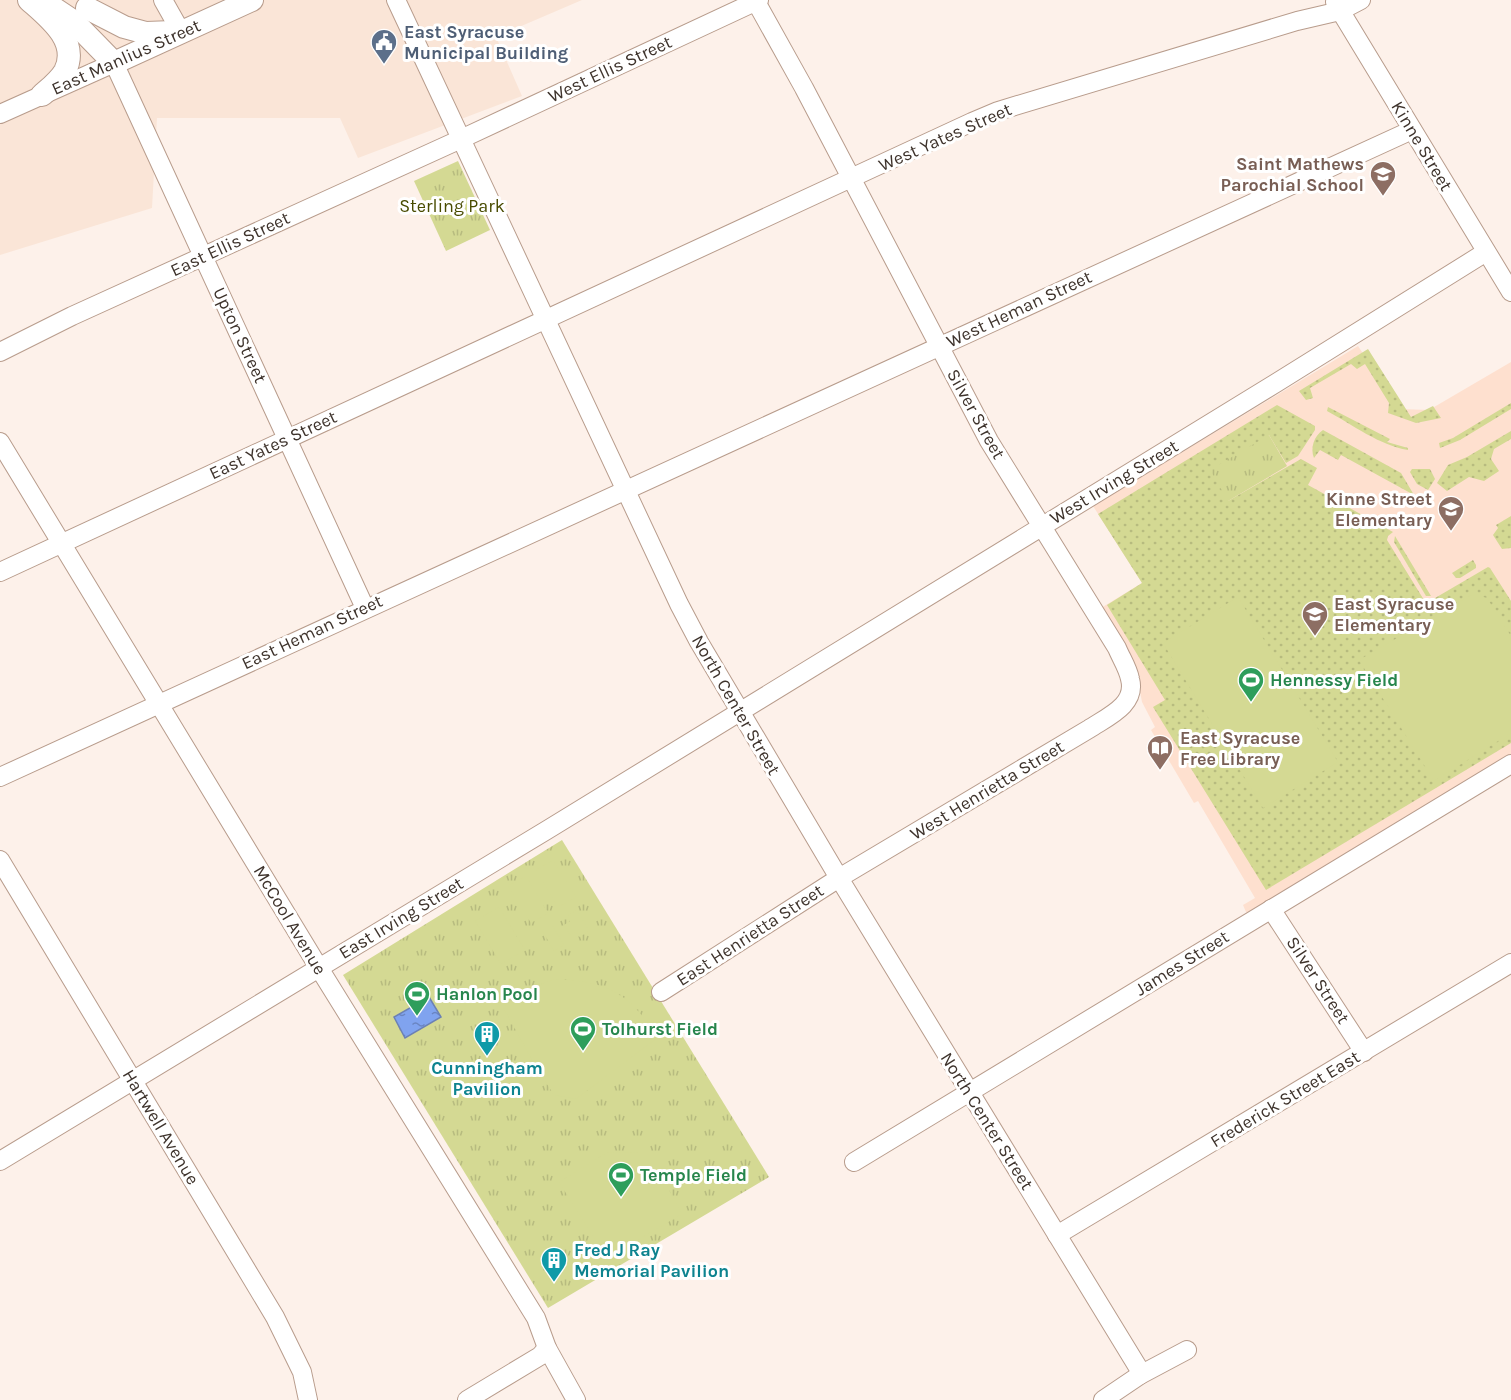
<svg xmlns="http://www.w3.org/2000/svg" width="1511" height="1400" font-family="Karla,sans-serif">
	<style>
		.commercial { fill: #fae5d7 }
		.built { fill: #fee0cf }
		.grass { fill: url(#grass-dots) }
		.park { fill: url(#park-tufts) }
		.garden { fill: #d4d993 }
		.water { fill: url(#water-ripples); stroke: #6c81b4; stroke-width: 1.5 }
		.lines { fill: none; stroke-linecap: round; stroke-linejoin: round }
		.minor-casing { stroke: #b89c8c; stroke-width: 20 }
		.major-casing { stroke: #b89c8c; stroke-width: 24 }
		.minor { stroke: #fff; stroke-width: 18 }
		.major { stroke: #fff; stroke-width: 22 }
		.labels { text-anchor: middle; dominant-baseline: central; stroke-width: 6; stroke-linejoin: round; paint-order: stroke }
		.service-label { font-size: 18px; font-weight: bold; fill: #4e5e75; stroke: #fff; text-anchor: start }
		.street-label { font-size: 18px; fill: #3e332c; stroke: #fff }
		.education-label { font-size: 18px; font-weight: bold; fill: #785e54; stroke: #fff; text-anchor: end }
		.park-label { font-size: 18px; fill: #484b00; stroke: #fff }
		.leisure-label { font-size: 18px; font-weight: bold; fill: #27864d; stroke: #fff; text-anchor: start }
		.culture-label { font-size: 18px; font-weight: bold; fill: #0d838f; stroke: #fff }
	</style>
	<defs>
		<pattern id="grass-dots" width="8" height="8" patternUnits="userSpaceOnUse" patternTransform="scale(1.5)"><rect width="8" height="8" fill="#d4d993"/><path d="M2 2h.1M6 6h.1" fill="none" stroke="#b7bb7f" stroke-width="1.8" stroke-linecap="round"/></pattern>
		<pattern id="park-tufts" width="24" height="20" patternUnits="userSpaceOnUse" patternTransform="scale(1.5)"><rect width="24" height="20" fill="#d4d993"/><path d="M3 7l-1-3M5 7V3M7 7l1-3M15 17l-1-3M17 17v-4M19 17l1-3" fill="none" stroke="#b7bb7f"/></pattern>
		<pattern id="water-ripples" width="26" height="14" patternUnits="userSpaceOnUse" patternTransform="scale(1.5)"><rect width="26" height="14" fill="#80a3ef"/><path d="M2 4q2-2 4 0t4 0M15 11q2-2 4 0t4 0" fill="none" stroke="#6a85c2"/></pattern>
	</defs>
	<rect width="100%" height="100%" fill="#fdf1ea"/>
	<path class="commercial" d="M0,0h582l-86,37 26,59 -164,62 -18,-40h-183l-5,90 -152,47z"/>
	<path class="built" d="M1358,346l42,63 29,1 82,-48v396l-259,156 -6,-2 -3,-7 12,-7 -57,-97 -4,2 -43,-73 4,-3 -13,-25 -7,-36 -34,-58 41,-25 -49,-77z"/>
	<g class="grass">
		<path d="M1368,349l43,68 22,-11 8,12 -25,5 -28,-10 1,-10 -24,-39 -8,5 -6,-5 -41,24 3,10 -7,2 -7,-9z"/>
		<path d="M1511,403v6l-51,31 -20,8 -1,-5 14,-5z"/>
		<path d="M1277,405l38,21v4l-17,26 -12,7 -17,-28 -41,66 73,-42 16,9 -9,17 85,47 -5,4 -1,4 37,60 6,1 58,-34 2,1 21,33v142l-245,147 -113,-183 12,-7 -58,-95 35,-22 -44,-69z"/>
		<path d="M1328,407l62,32 -3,3 21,6v2c-29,-5 -55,-25 -81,-39z"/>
		<path d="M1323,430l78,43 13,22 -73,-40 -3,5 -18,-10 -6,8c-4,-10 0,-22 9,-28z"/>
		<path d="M1511,431v8l-17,10 -3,10 8,12 -15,10 -15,-4 -22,14 -10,-8 11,-18 19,-8z"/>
		<path d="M1412,469h18l5,10 -7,11 -11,-6 -7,-12z"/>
		<path d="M1511,516v32l-9,1 -9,-14 5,-7 -2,-3z"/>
		<path d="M1395,536l36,60h-5l-32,-54z"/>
		<path d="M1473,560l3,5v3l-16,10h-4l-4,-5z"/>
	</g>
	<g class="park">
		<path d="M458,161l32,69 -44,21 -32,-70z"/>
		<path d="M1269,435l18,31 -59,35 -18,-31z"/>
		<path d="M562,840l207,337 -221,131 -205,-333z"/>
	</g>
	<g class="garden">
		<path d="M1473,594l14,4 24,38v97l-77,48 -75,-121z"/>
		<path d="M1238,597l100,165 -75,46 -100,-165z"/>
		<path d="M553,860l23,37 -18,10 -22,-37z"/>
		<path d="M526,876l22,37 -17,10 -23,-37z"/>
		<path d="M499,907l26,43 -24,14 -26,-43z"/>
		<path d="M577,910l12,21 -10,6 -3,-5 -6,3 -6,-10 6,-4 -3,-5z"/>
		<path d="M552,925l12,20 -10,6 -12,-21z"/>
		<path d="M555,979c51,2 76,14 102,59l-81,61 -22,-4 -18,-28 -33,-60 25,-18z"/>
		<path d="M639,1152l20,19 23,43 -70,41 -8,-1 -45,-72 47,-29z"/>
	</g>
	<path class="water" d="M429,997l12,20 -36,21 -11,-21z"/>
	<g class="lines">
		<g class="minor-casing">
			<g id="minor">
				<path d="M163,0l18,32"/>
				<path d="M396,0l283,604 20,38 140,236 300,491 1,6"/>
				<path d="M1335,2l176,290"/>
				<path d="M0,114l114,-51 251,545"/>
				<path d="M0,352l72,-36 389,-177 298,-139"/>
				<path d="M0,442l319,526 217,350 11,30 29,52"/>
				<path d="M0,572l972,-450 26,-11 299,-90 43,-10 21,-11"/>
				<path d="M0,777l1412,-647"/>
				<path d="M0,860l275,457 27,55 6,28"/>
				<path d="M1271,909l93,143"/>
				<path d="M661,992l178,-114 250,-149c18,-12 48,-24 41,-50 -2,-11 -9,-21 -13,-31l-128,-207 -185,-353 -49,-88"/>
				<path d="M0,1161l547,-331 729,-447 210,-131"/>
				<path d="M854,1162l657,-398"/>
				<path d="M1057,1235l454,-272"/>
				<path d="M467,1400l73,-44 7,-8"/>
				<path d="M1103,1400l37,-25 47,-25"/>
			</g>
		</g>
		<g class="major-casing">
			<g id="major">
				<path d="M29,0c19,17 51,41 36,71 -5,9 -15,17 -23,24"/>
				<path d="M46,3l27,18 41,42"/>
				<path d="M87,8l37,19 22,6 27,-1"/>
				<path d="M114,63l138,-63"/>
			</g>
		</g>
		<use href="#minor" class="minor"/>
		<use href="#major" class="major"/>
	</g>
	<defs>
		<g id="civic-pin" transform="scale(1.35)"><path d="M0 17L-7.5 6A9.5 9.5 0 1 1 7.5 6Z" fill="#5c6f8a" stroke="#fff"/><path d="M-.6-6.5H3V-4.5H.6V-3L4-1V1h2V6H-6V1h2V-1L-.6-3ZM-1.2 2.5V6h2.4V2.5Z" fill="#fff"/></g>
		<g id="school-pin" transform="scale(1.35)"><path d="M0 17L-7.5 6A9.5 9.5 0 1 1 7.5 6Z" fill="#8d6e63" stroke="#fff"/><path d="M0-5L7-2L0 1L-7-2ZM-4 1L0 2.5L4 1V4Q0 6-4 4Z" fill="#fff"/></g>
		<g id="stadium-pin" transform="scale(1.35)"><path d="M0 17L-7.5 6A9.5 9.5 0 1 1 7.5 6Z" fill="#2e9e5b" stroke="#fff"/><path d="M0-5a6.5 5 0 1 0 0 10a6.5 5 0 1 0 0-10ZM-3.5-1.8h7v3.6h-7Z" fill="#fff"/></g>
		<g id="library-pin" transform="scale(1.35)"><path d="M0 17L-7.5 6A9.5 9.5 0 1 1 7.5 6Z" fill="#8d6e63" stroke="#fff"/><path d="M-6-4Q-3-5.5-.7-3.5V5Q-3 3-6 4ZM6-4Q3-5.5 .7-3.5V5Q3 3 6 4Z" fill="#fff"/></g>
		<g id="building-pin" transform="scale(1.35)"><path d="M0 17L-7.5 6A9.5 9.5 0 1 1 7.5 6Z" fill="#0f9aa8" stroke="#fff"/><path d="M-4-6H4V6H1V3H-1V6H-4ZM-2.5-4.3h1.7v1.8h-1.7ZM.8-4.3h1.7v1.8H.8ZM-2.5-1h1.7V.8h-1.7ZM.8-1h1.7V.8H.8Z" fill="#fff"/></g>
	</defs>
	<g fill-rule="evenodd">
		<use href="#civic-pin" x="384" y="42"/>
		<use href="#school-pin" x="1383" y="174"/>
		<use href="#school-pin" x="1451" y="509"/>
		<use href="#school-pin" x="1315" y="614"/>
		<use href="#stadium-pin" x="1251" y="680"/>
		<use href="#library-pin" x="1160" y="748"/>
		<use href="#stadium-pin" x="417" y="994"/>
		<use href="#stadium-pin" x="583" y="1029"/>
		<use href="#building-pin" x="487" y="1034"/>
		<use href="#stadium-pin" x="621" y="1175"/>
		<use href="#building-pin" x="554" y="1260"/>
	</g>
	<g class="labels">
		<g class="service-label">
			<text x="404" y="32">East Syracuse<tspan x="404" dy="21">Municipal Building</tspan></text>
		</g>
		<g class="street-label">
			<text transform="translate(126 57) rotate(-24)">East Manlius Street</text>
			<text transform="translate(610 69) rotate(-25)">West Ellis Street</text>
			<text transform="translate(945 137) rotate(-24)">West Yates Street</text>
			<text transform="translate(1422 146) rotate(59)">Kinne Street</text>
			<text transform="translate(230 244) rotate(-25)">East Ellis Street</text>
			<text transform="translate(1019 309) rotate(-25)">West Heman Street</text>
			<text transform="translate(240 335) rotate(65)">Upton Street</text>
			<text transform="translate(976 414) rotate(61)">Silver Street</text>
			<text transform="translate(273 445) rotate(-25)">East Yates Street</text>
			<text transform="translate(1114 482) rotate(-31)">West Irving Street</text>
			<text transform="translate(312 632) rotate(-25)">East Heman Street</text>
			<text transform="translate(736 705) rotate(60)">North Center Street</text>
			<text transform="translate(987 790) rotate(-31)">West Henrietta Street</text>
			<text transform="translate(401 918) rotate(-31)">East Irving Street</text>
			<text transform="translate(290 920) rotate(59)">McCool Avenue</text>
			<text transform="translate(750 935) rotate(-33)">East Henrietta Street</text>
			<text transform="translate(1182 963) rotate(-32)">James Street</text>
			<text transform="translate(1318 980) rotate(57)">Silver Street</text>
			<text transform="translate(1285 1099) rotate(-31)">Frederick Street East</text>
			<text transform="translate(987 1121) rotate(58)">North Center Street</text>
			<text transform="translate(161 1127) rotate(59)">Hartwell Avenue</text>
		</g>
		<g class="education-label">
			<text x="1364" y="164">Saint Mathews<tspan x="1364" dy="21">Parochial School</tspan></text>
			<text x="1432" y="499">Kinne Street<tspan x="1432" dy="21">Elementary</tspan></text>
			<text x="1334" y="604" text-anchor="start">East Syracuse<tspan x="1334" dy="21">Elementary</tspan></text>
			<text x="1180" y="738" text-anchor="start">East Syracuse<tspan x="1180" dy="21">Free Library</tspan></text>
		</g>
		<g class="park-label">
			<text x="452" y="206">Sterling Park</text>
		</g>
		<g class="leisure-label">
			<text x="1270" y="680">Hennessy Field</text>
			<text x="436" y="994">Hanlon Pool</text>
			<text x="602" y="1029">Tolhurst Field</text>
			<text x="640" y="1175">Temple Field</text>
		</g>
		<g class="culture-label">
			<text x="487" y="1068">Cunningham<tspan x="487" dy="21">Pavilion</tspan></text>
			<text x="574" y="1250" text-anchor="start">Fred J Ray<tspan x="574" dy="21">Memorial Pavilion</tspan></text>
		</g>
	</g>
</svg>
